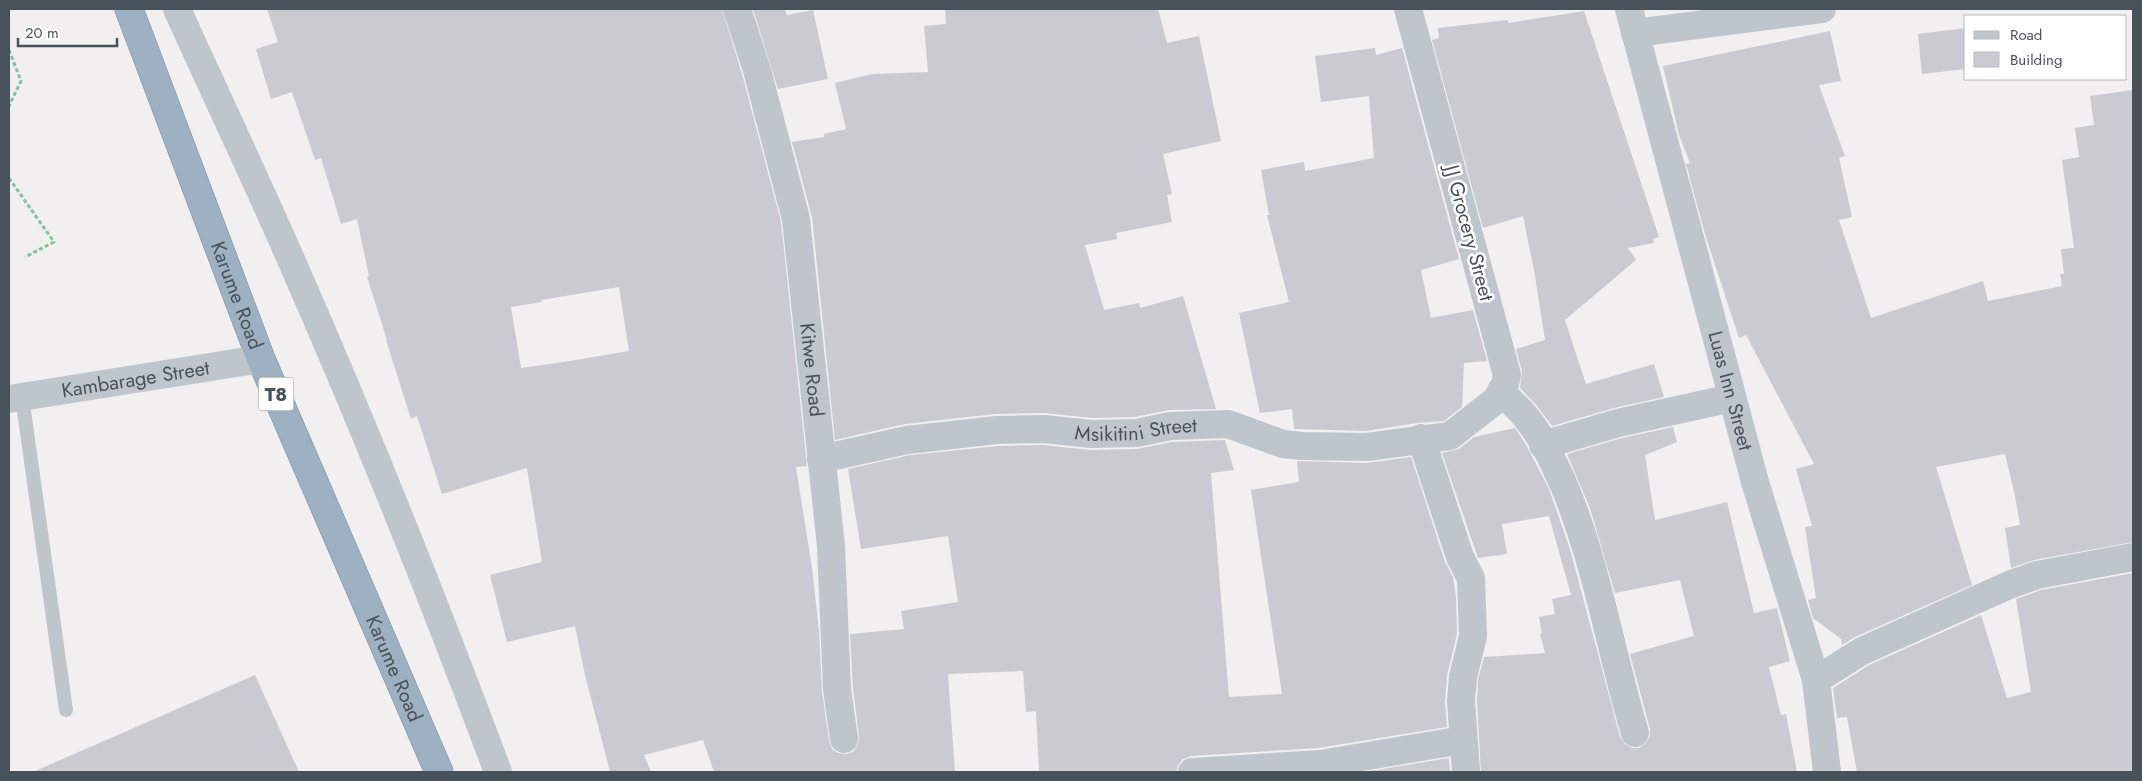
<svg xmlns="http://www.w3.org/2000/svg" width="2142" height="781" font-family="Jost,sans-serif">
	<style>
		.building { fill: #c9cbd1; fill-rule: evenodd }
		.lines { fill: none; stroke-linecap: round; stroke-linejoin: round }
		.trunk-casing { stroke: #768ea4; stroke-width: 29 }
		.path { stroke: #7cc59f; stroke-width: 3; stroke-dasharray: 4 2.5; stroke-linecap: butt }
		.service { stroke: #bec6cc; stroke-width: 14 }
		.minor { stroke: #bec6cc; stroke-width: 28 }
		.trunk { stroke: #9eb1c2; stroke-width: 28 }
		.labels { text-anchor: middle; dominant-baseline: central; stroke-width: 5; stroke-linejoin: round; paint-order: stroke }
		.shield { fill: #fff; stroke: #7f868c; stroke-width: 1 }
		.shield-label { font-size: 19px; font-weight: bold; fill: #48525a }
		.street-label { font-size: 20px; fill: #48525a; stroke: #fff }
	</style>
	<rect width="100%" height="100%" fill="#f1efef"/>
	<g class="building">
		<path d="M267,9h455l20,65 39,148 26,244 -11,1 16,101 7,63 3,60 7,50 3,8 6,4 8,1 7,-2 5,-7 1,-8 -6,-49 -3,-54 54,-5 -3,-18 57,-9 -10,-66 -87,13 -13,-80 62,-14 88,-9 45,-1 48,5 46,-1 35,-7 53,-2 9,30 -23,3 18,224 53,-3 -31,-204 48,-8 -2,-21 70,2 44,-6 34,105 8,15 3,21 1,36 -10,42 -2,26 2,25 -129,21 -127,8 -8,3 -5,6 -2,7h-137l-3,-61 -10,1 -3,-41 -75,3 7,98h-241l-11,-32 -59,15 7,17h-41l-25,-97 -10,-49 -68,16 -17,-67 52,-13 -15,-94 -85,26 -25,-78 -6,3 -25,-79h1l-20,-63 2,-1 -12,-57 -16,5 -20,-66 -6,2 -23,-68 -21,7 -15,-50 22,-7zM619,287l10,64 -59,10 -49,7 -10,-61 31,-5 -1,-2z"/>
		<path d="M753,9h32l2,6 26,-5 15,69 -50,10z"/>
		<path d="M945,9h213l9,34 32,-7 22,105 -58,13 9,40 -5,1 5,27 -56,11 1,6 -32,6 19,65 35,-7 1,5 43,-12 33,113 -47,1 -34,7 -43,1 -48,-5 -49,1 -90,10 -70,16 -23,-223 -20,-75 32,-5v-3l22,-5 -11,-46 37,-9 56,-2 -4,-46 22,-2z"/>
		<path d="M1584,11l75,226 -6,2 1,4 -26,5 8,12 -71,60 21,64 68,-20 10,33 -50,11 -62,18 -15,-20 -17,-18 2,-17 -6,-22 29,-9 -11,-70 -11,-54 -40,12 -51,-188 7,-2 -1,-10 70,-8v3z"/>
		<path d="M1966,28v41l-44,5 -4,-40z"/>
		<path d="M1830,31l11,50 -22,4 26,71 -6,2 13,59 -13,3 32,98 112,-37 5,20 74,-15 -2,-12h4l-3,-25 13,-1 -12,-88 17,-3 -4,-29 19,-3 -4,-29 43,-6v452l-99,18 -23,8 -6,-40 15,-3 -5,-29 -10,-42 -69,13 36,118 -117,52 -13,8 -1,-6 -28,-21 -5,-18 8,-2 -11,-71 7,-1 -16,-57 18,-5 -68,-129 -7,3 -34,-104 -19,-70 4,-1 -11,-28 -16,-69z"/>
		<path d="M1375,48l1,7 26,-7 57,211 -38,11 10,48 42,-8 14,51 -23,2 -2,44 -18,14 -27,2 -51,8 -72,-2 -2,-20 -32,4 -21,-100 50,-11 -22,-87h2l-8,-45 43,-8 1,9 69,-13 -5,-62 -48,6 -6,-46z"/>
		<path d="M1673,427l4,15 -32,13 10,65 72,-18 27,111 23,-5 13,53 -21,6 12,48 5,-1 11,58h-316l-4,-71 1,-21 6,-23 61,-4 -5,-19 2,-1 -3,-16 16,-3 -3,-15 19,-4 -22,-79 -47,8 5,30 -29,4 -36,-105 17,-4 15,-12 41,-9 10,15 24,46 21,60 50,188 5,7 7,4h7l7,-5 4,-7v-7l-20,-75 64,-18 -14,-56 -65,13 -25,-85 -23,-54 55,-16z"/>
		<path d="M2133,573v199h-276l-10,-55 -10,1 -4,-30 36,-23 112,-50 26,83 24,-6 -15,-93 25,-9z"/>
		<path d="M255,675l44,97h-266z"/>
		<path d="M1449,758l1,14h-85z"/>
	</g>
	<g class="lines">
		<g class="trunk-casing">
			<g id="trunk">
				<path id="s5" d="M129,9l132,350 178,413"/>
			</g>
		</g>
		<g class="path">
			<path d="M9,50l12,31 -12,25"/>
			<path d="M9,178l45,64 -29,15"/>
		</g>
		<path class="service" d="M22,397l44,313"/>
		<g class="minor">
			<path d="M177,9c37,82 76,164 112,246 75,170 144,343 209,517"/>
			<path id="s1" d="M737,9l20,61 39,149 35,327 6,143 7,50"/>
			<path id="s2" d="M1629,9l126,473 61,198 11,92"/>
			<path d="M1635,33l187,-24"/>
			<path d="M1501,392c9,9 20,18 27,28 15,18 25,42 35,63 34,80 47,167 72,250"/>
			<path id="s3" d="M9,399l252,-40"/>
			<path d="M1421,438l39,119 11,21 2,58 -10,41 -2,24 5,71"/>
			<path d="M1543,445l75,-22 114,-25"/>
			<path id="s4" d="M821,459l86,-19 90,-10 47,-1 47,5 46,-1 33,-7 58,-2 55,20 19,2 65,1 83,-11 46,-36 9,-16 2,-9 -99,-366"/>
			<path d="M1816,680l46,-29 147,-66 28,-10 96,-18"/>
			<path d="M1192,772l128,-8 143,-24"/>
		</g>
		<use href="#trunk" class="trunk"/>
	</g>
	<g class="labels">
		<rect class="shield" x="258.5" y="377.5" width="35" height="33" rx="4"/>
		<g class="shield-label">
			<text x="276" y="394">T8</text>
		</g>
		<g class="street-label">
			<text transform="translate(1469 233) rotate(75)">JJ Grocery Street</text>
			<text stroke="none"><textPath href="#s5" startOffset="306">Karume Road</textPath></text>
			<text stroke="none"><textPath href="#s1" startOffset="370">Kitwe Road</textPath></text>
			<text stroke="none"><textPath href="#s3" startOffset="128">Kambarage Street</textPath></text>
			<text stroke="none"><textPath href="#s2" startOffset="395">Luas Inn Street</textPath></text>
			<text stroke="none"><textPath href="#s4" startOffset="318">Msikitini Street</textPath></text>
			<text stroke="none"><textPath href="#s5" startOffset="711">Karume Road</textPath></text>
		</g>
	</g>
	<rect width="2142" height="781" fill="none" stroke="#48525a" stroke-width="20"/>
	<rect x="1964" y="15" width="162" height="65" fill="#ffffff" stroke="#b6babd"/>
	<rect x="1974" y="31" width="25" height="8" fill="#bec6cc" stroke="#b6babd"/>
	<text x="2010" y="40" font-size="15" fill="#48525a">Road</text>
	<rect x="1974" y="52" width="25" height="15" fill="#c9cbd1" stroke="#b6babd"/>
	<text x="2010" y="65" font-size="15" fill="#48525a">Building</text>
	<path d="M18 38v8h99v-8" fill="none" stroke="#48525a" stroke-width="2.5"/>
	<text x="25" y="38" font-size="15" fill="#48525a" stroke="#ffffff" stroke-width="4" paint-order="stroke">20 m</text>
</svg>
